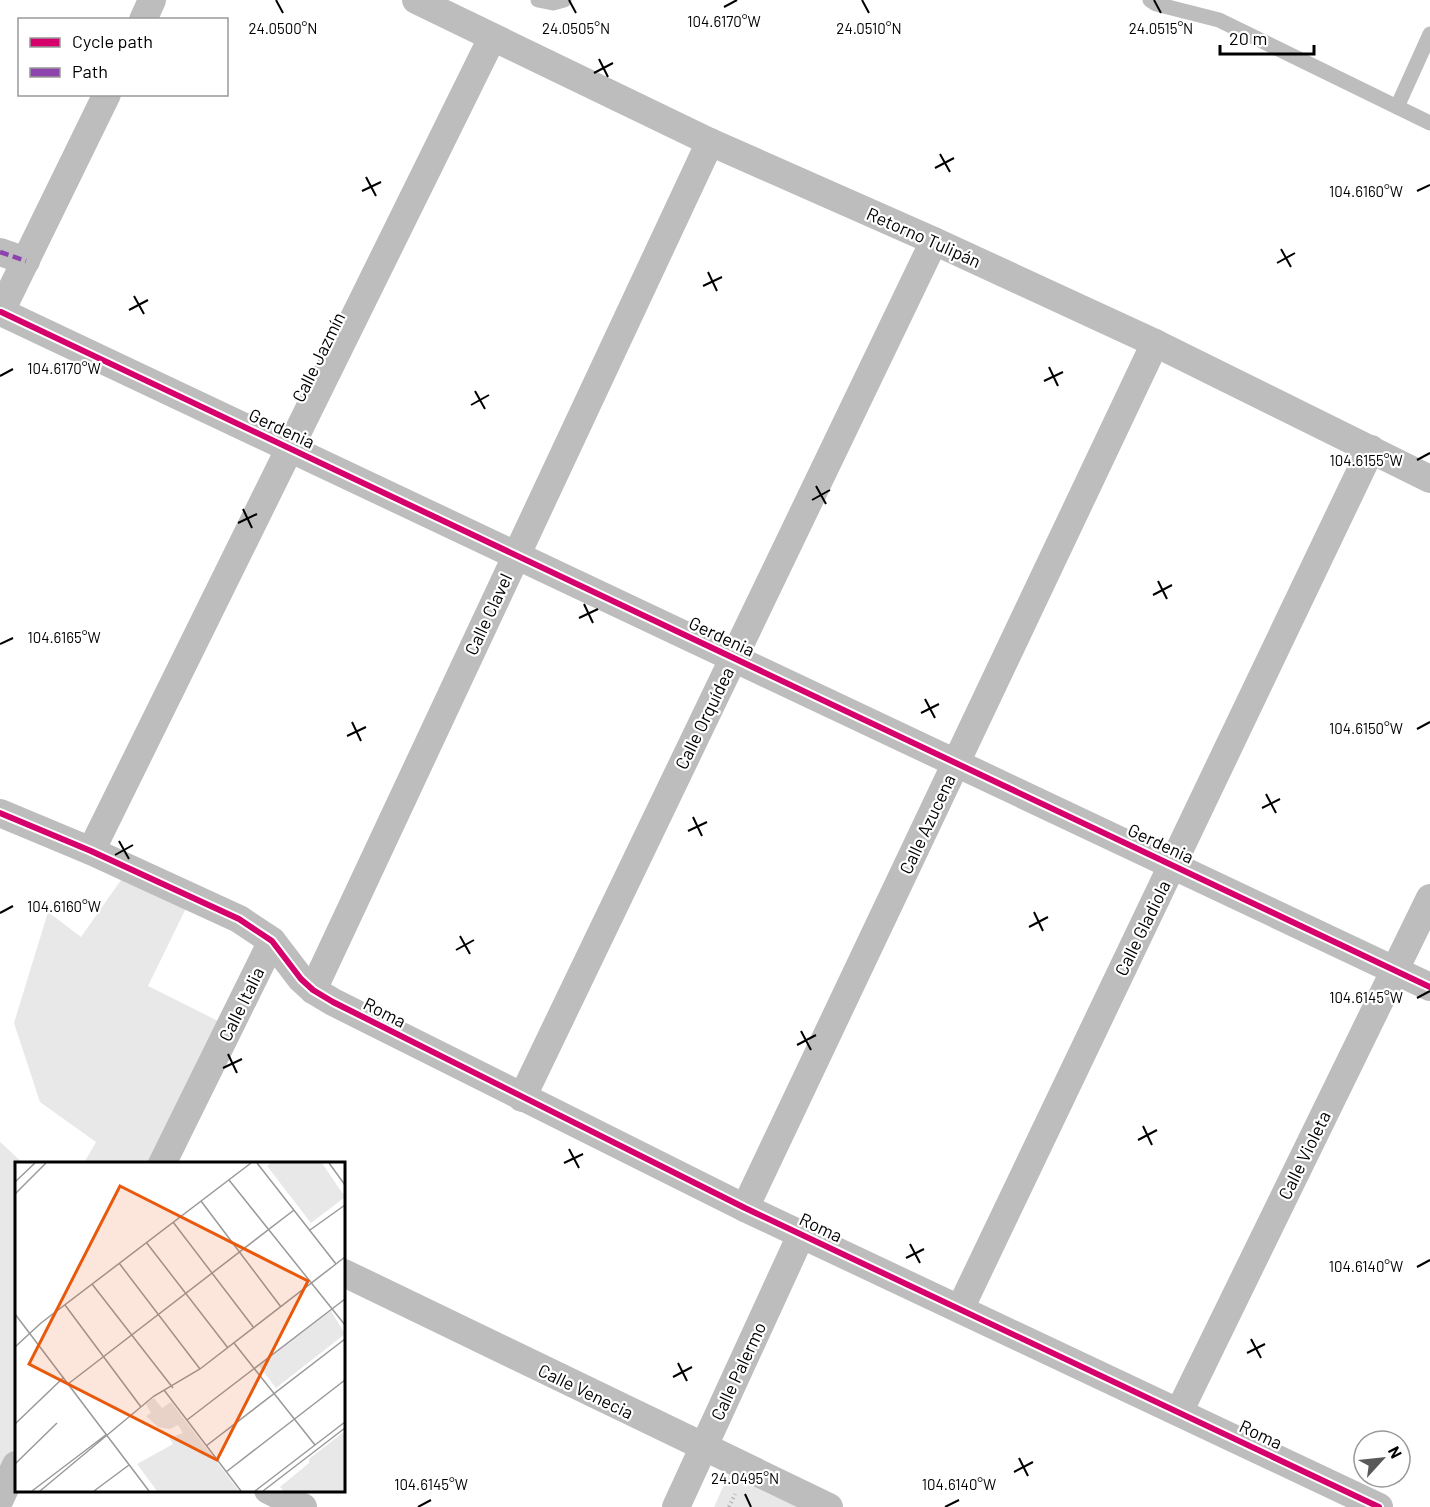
<svg xmlns="http://www.w3.org/2000/svg" width="1430" height="1507" font-family="Barlow,sans-serif">
	<style>
		.green { fill: #e8e8e8 }
		.lines { fill: none; stroke-linecap: round; stroke-linejoin: round }
		.path { stroke: #b8b8b8; stroke-width: 4; stroke-dasharray: 1.5 3; stroke-linecap: butt }
		.lane { stroke: #bdbdbd; stroke-width: 15 }
		.street { stroke: #bdbdbd; stroke-width: 28 }
		.quiet { stroke: #8e44ad; stroke-width: 4.5; stroke-dasharray: 9 4.5; stroke-linecap: butt }
		.cycleway-casing { stroke: #fff; stroke-width: 10 }
		.cycleway { stroke: #d6006c; stroke-width: 6 }
		.ticks { fill: none; stroke: #000; stroke-width: 2 }
		.labels { text-anchor: middle; dominant-baseline: central; stroke-width: 4.5; stroke-linejoin: round; paint-order: stroke }
		.street-label { font-size: 18px; fill: #000; stroke: #fff }
		.inset-road { fill: none; stroke: #999; stroke-width: 1.5 }
		.view { fill: #e8590c; fill-opacity: 0.15; stroke: #e8590c; stroke-width: 3 }
		.inset-edge { fill: none; stroke: #000; stroke-width: 3 }
		.ticks-label { font-size: 15px; text-anchor: middle; fill: #000; stroke: #fff; stroke-width: 4.5; stroke-linejoin: round; paint-order: stroke }
	</style>
	<rect width="100%" height="100%" fill="#fff"/>
	<g class="green">
		<path d="M128,870l62,30 -42,86 72,36 -68,141h-68l12,-21 -56,-40 -26,-79 34,-111 33,25z"/>
		<path d="M0,1142l23,21 -7,1v282l-16,34z"/>
		<path d="M732,1467l84,40h-102z"/>
	</g>
	<g class="lines">
		<path class="path" d="M729,1507l6,-13"/>
		<g class="lane">
			<path d="M538,0l15,3 11,-3"/>
			<path d="M1150,0l6,4 63,16 211,103"/>
			<path d="M1397,107l33,-73"/>
		</g>
		<g class="street">
			<path d="M416,0l294,142 224,99 221,102 275,136"/>
			<path d="M143,20l9,-20"/>
			<path d="M0,252l26,9"/>
			<path d="M1,312l1429,675"/>
			<path d="M0,313l107,-219"/>
			<path d="M0,813l91,38 148,68 33,22 29,38 12,11 20,12 412,206 634,299"/>
			<path d="M91,851l401,-813"/>
			<path d="M313,990l397,-848"/>
			<path d="M522,1098l412,-857"/>
			<path d="M162,1164l110,-223"/>
			<path d="M745,1208l410,-865"/>
			<path d="M344,1273l485,234"/>
			<path d="M960,1309l411,-860"/>
			<path d="M1179,1412l251,-514"/>
			<path d="M268,1490l35,17"/>
			<path d="M0,1499l16,-34"/>
			<path d="M676,1507l125,-272"/>
		</g>
		<path class="quiet" d="M0,252l26,9"/>
		<g class="cycleway-casing">
			<g id="cycleway">
				<path d="M1,312l1429,675"/>
				<path d="M0,813l91,38 148,68 33,22 29,38 12,11 20,12 412,206 634,299"/>
			</g>
		</g>
		<use href="#cycleway" class="cycleway"/>
	</g>
	<path class="ticks" d="M276,0l7,13M569,0l7,13M862,0l7,13M1154,0l7,13M724,7l13,-7M599,59l9,18M594,73l19,-10M940,154l10,18M935,168l19,-10M366,177l10,19M362,191l19,-9M1417,191l13,-6M1281,249l10,18M1277,263l18,-10M708,272l9,19M703,286l19,-9M134,296l10,18M129,310l19,-10M1049,367l9,19M0,376l13,-7M1044,381l19,-9M475,391l10,18M471,405l18,-10M1417,460l13,-7M816,486l10,18M812,500l18,-10M243,509l9,19M238,523l19,-9M1158,581l9,18M1153,595l19,-10M584,604l9,19M579,618l19,-9M0,644l13,-6M925,699l10,19M921,713l18,-9M352,722l9,19M1417,729l13,-7M347,736l19,-9M1266,794l10,19M1262,808l18,-9M693,817l9,19M688,831l19,-9M119,841l10,18M115,855l18,-10M1034,912l9,19M0,913l13,-7M1029,927l19,-10M460,936l10,18M456,950l18,-10M1417,998l13,-7M801,1031l10,19M797,1045l19,-10M228,1054l9,19M223,1068l19,-9M1143,1126l9,19M1138,1140l19,-10M569,1149l10,19M564,1163l19,-9M910,1244l10,19M906,1258l18,-9M1417,1267l13,-7M1251,1339l10,19M1247,1353l18,-9M678,1363l9,18M673,1377l19,-10M1019,1458l9,18M1014,1472l19,-10M745,1494l6,13M418,1507l13,-7M945,1507l14,-7"/>
	<g class="labels">
		<g class="street-label">
			<text transform="translate(924 237) rotate(24)">Retorno Tulipán</text>
			<text transform="translate(318 357) rotate(-64)">Calle Jazmín</text>
			<text transform="translate(282 428) rotate(25)">Gerdenia</text>
			<text transform="translate(488 614) rotate(-65)">Calle Clavel</text>
			<text transform="translate(722 636) rotate(25)">Gerdenia</text>
			<text transform="translate(704 718) rotate(-64)">Calle Orquídea</text>
			<text transform="translate(927 824) rotate(-65)">Calle Azucena</text>
			<text transform="translate(1161 843) rotate(25)">Gerdenia</text>
			<text transform="translate(1142 928) rotate(-64)">Calle Gladiola</text>
			<text transform="translate(241 1004) rotate(-64)">Calle Italia</text>
			<text transform="translate(385 1012) rotate(27)">Roma</text>
			<text transform="translate(1304 1155) rotate(-64)">Calle Violeta</text>
			<text transform="translate(821 1227) rotate(25)">Roma</text>
			<text transform="translate(738 1371) rotate(-65)">Calle Palermo</text>
			<text transform="translate(586 1391) rotate(26)">Calle Venecia</text>
			<text transform="translate(1261 1434) rotate(25)">Roma</text>
		</g>
	</g>
	<g transform="translate(15 1162)">
		<rect width="330" height="330" fill="#fff"/>
		<path d="M256,1h51l23,34 -34,26 -44,-57zM316,149l14,23 -69,54 -17,-22zM139,236l8,10 9,-6 68,89h-82l-20,-27 36,-20 -4,-6 14,-5 -5,-8 -8,4 -12,-2 -12,-11 5,-3 -5,-9zM330,269v60h-61l-4,-4 29,-24v-4z" fill="#e8e8e8"/>
		<path class="inset-road" d="M242,1l79,101M314,1l16,22M214,18l116,145M0,20l20,-19M0,32l31,-31M186,39l80,106M158,60l81,106M295,68l35,-25M131,80l82,106M104,101l81,106M77,122l81,104M50,143l76,102M0,152l134,177M219,181l81,102M0,185l26,-24 210,-160M53,222l226,-174M149,228l77,101M172,258l158,-121M0,262l49,-47M191,284l139,-107M0,302l42,-41M211,310l119,-92M17,329l75,-57M25,329l114,-95 46,-27 145,-112M79,329l35,-26M240,329l90,-69M248,329l82,-63"/>
		<path class="view" d="M105,24l188,95 -91,179 -188,-96z"/>
		<rect width="330" height="330" class="inset-edge"/>
	</g>
	<g class="ticks-label">
		<text x="724" y="27">104.6170°W</text>
		<text x="283" y="34">24.0500°N</text>
		<text x="576" y="34">24.0505°N</text>
		<text x="869" y="34">24.0510°N</text>
		<text x="1161" y="34">24.0515°N</text>
		<text x="1366" y="197">104.6160°W</text>
		<text x="64" y="374">104.6170°W</text>
		<text x="1366" y="466">104.6155°W</text>
		<text x="64" y="643">104.6165°W</text>
		<text x="1366" y="734">104.6150°W</text>
		<text x="64" y="912">104.6160°W</text>
		<text x="1366" y="1003">104.6145°W</text>
		<text x="1366" y="1272">104.6140°W</text>
		<text x="745" y="1484">24.0495°N</text>
		<text x="431" y="1490">104.6145°W</text>
		<text x="959" y="1490">104.6140°W</text>
	</g>
	<rect x="18" y="18" width="210" height="78" fill="#ffffff" stroke="#999999" stroke-width="1.5"/>
	<rect x="30" y="38" width="30" height="9" fill="#d6006c" stroke="#999999" stroke-width="1.5"/>
	<text x="72" y="48" font-size="18" fill="#000000">Cycle path</text>
	<rect x="30" y="68" width="30" height="9" fill="#8e44ad" stroke="#999999" stroke-width="1.5"/>
	<text x="72" y="78" font-size="18" fill="#000000">Path</text>
	<g transform="translate(1382 1459) rotate(63)"><circle r="28" fill="#ffffff" stroke="#999999" stroke-width="1.5"/>
	<path d="M0-4.5L10 22L0 15L-10 22Z" fill="#595959"/>
	<text y="-9" font-size="16" font-weight="bold" text-anchor="middle" fill="#000000">N</text>
	</g>
	<path d="M1220 45v9h94v-9" fill="none" stroke="#000000" stroke-width="3"/>
	<text x="1229" y="45" font-size="18" fill="#000000" stroke="#ffffff" stroke-width="4.5" paint-order="stroke">20 m</text>
</svg>
